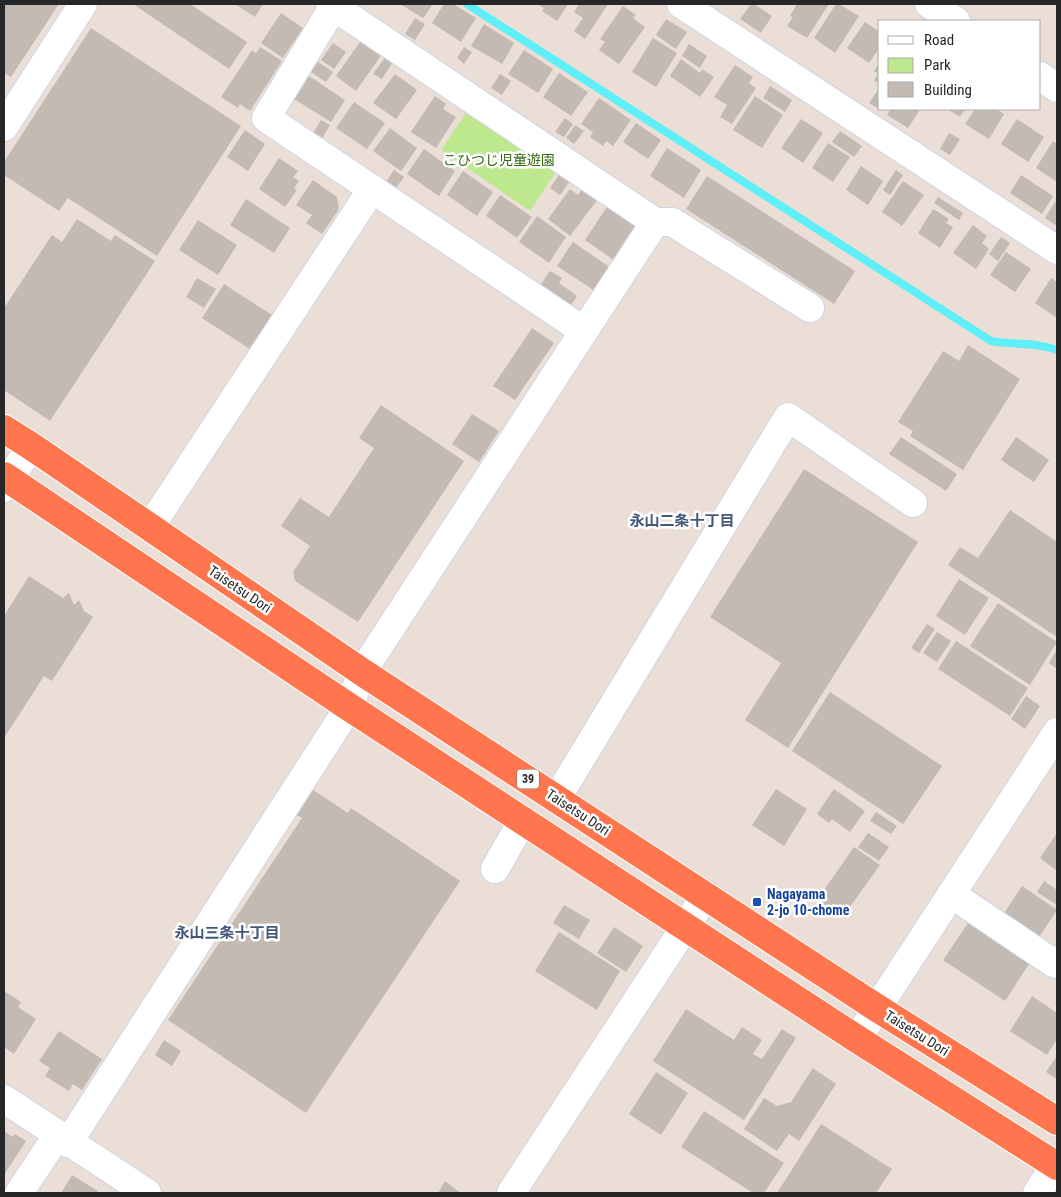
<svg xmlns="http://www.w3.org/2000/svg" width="1061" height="1197" font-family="'Roboto Condensed','Noto Sans JP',sans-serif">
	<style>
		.green { fill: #bee88d }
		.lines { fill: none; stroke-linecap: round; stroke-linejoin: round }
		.stream { stroke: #5eeff8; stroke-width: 8 }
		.building { fill: #c2bab3 }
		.minor-casing { stroke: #ccd4e2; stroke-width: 30 }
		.highway-casing { stroke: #fff; stroke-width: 30 }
		.minor { stroke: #fff; stroke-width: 28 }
		.highway { stroke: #ff764e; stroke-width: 28 }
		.transit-dot { fill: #1a4fb4; stroke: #fff; stroke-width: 2 }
		.labels { text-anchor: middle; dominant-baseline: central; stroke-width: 5; stroke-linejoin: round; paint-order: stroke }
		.shield { fill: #fff; stroke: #686868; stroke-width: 1 }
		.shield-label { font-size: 12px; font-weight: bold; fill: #272727 }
		.park-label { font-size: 14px; fill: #366813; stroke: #fff }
		.street-label { font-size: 14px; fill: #272727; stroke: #fff }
		.transit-label { font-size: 14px; font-weight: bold; fill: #164399; stroke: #fff; text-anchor: start }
		.neighbourhood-label { font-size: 15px; font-weight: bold; fill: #44597a; stroke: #fff }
	</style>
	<rect width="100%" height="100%" fill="#ebded6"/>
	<path class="green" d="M468,110l89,60 -27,41 -89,-61z"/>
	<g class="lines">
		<path class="stream" d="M467,4l524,337c22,4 45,1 66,9"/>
	</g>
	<g class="building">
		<path d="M4,4h55l-48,73 -7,-4z"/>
		<path d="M133,4h57l57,38 -18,27z"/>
		<path d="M235,4h28l-8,13z"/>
		<path d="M400,4h33l-10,14z"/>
		<path d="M444,4h9l23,14 -15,24 -29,-19z"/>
		<path d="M537,4h31l-11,17 -15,-10 2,-3z"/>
		<path d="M579,4h29l-23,35 -11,-8 9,-13 -9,-6z"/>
		<path d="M751,4h3l18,12 -11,17 -21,-14z"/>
		<path d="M797,4h32l-22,34 -20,-12 6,-9 -3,-1z"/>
		<path d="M836,4h3l20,12 -24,37 -21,-15z"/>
		<path d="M623,6l13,9 -3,3 12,9 -26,37 -20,-14 6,-8 -5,-3z"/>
		<path d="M281,13l22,15 -20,30 -22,-15z"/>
		<path d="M415,18l10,6 -10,16 -10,-6z"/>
		<path d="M666,19l21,13 -11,17 -20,-14z"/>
		<path d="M865,22l15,10v15l-11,16 -22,-15z"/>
		<path d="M484,24l30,19 -12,21 -31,-18z"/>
		<path d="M91,28l150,98 -84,130 -89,-58 -9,13 -55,-36v-13z"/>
		<path d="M653,38l24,15 -21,34 -24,-15z"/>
		<path d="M362,39l20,15 -26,37 -20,-15z"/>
		<path d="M333,43l13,9 -12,17 -13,-9z"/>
		<path d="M689,44l18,12 -7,12 -18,-12z"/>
		<path d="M260,47l22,14 -32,50 -10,-7 -2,4 -17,-11 31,-47 4,3z"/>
		<path d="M464,47l8,5 -8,12 -7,-6z"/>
		<path d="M524,50l29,19 -15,24 -30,-19z"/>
		<path d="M387,55l7,5 -12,19 -9,-5z"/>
		<path d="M681,59l19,14 2,-4 12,8 -14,20 -30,-21z"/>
		<path d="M880,61v23l-6,-4 4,-6 -4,-3z"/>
		<path d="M318,62l15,10 -7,10 -15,-10z"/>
		<path d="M735,65l18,12 -4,6 7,5 -24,36 -12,-7 7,-12 -13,-8z"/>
		<path d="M559,73l29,19 -17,24 -28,-19z"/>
		<path d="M395,74l22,16 -21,29 -23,-16z"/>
		<path d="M500,74l11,7 -9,14 -11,-7z"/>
		<path d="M309,76l36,24 -14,22 -37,-23z"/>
		<path d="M770,86l22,14 -7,12 -22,-14z"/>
		<path d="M880,87v21l-1,1 -10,-6z"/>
		<path d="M435,96l11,8 -3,5 13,8 -20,31 -25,-16z"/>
		<path d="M755,96l28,19 -21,33 -29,-18z"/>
		<path d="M599,98l32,22 -18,26 -7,-5 -3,5 -13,-9 3,-5 -12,-8z"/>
		<path d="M354,102l31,21 -18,26 -31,-21z"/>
		<path d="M891,109h24l4,2 -11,17 -21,-13z"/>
		<path d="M947,109h18l-5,8z"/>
		<path d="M975,109h21l8,5 -15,25 -24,-15z"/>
		<path d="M565,118l8,6 -9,13 -9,-5z"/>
		<path d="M801,119l22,14 -20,30 -22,-15z"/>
		<path d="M1017,119l27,18 -16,25 -27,-18z"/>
		<path d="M321,120l9,5 -9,15 -9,-5z"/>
		<path d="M636,123l25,17 -13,19 -25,-17z"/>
		<path d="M575,125l9,6 -10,13 -8,-6z"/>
		<path d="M390,128l27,20 -16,23 -28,-20z"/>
		<path d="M245,130l20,14 -17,27 -21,-14z"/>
		<path d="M840,131l22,15 -8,11 -22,-15z"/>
		<path d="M949,133l11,6 -10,16 -10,-6z"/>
		<path d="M1053,141l4,3v38l-21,-14z"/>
		<path d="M828,143l22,14 -17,25 -21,-14z"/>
		<path d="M667,148l34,22 -17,28 -34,-22z"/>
		<path d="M424,149l31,22 -16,25 -32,-22z"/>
		<path d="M279,158l19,13 -5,6 6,4 -5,7 3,2 -12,17 -26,-18z"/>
		<path d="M861,166l22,15 -15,24 -22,-15z"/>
		<path d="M394,170l10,7 -9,12 -9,-7z"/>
		<path d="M896,170l7,5 -13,20 -7,-5z"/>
		<path d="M463,171l30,21 -16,24 -30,-21z"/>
		<path d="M562,171l10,7 -12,17 -10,-7z"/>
		<path d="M1021,175l32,21 -11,18 -32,-21z"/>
		<path d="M707,176l148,95 -21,33 -148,-95z"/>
		<path d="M313,180l24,17 2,12 -17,25 -16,-11 6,-8 -16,-10z"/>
		<path d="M903,181l21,14 -22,31 -20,-14z"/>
		<path d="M583,188l15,11 -28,37 -22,-17 22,-30 8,6z"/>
		<path d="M500,195l32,22 -15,21 -31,-22z"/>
		<path d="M938,197l25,16 -4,7 -25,-17z"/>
		<path d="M246,199l44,29 -16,25 -44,-28z"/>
		<path d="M1057,199v27l-12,-8z"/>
		<path d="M607,207l31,20 -23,34 -30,-21z"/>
		<path d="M933,209l16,10 -3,4 7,4 -13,21 -22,-15z"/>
		<path d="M537,216l29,21 -17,26 -30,-21z"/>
		<path d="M77,219l34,22 4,-6 40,26 -105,160 -46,-31v-82l48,-73 10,7z"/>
		<path d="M198,220l39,25 -19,30 -39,-25z"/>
		<path d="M973,225l14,11 -5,7 7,6 -13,20 -23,-16z"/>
		<path d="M1001,237l9,6 -12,18 -9,-7z"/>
		<path d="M573,242l38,26 -16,23 -38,-25z"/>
		<path d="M1006,252l25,17 -16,23 -25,-17z"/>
		<path d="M550,271l12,7 -3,5 18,13 -7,11 -30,-21z"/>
		<path d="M197,278l19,11 -12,19 -18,-11z"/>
		<path d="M1051,278l6,4v36l-22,-15z"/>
		<path d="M224,284l48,31 -22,34 -48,-31z"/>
		<path d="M532,328l22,15 -39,57 -22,-14z"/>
		<path d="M968,345l52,34 -57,91 -53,-34 3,-5 -15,-9 45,-71 16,10z"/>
		<path d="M381,405l83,56 -106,161 -63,-41 -2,-9 17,-26 -29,-20 19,-28 29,19 45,-69 -15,-10z"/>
		<path d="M472,414l27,17 -20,31 -27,-18z"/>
		<path d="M901,437l56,37 -11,17 -57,-37z"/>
		<path d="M1016,437l33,23 -15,22 -33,-22z"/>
		<path d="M804,469l114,73 -130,206 -43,-28 36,-57 -71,-46z"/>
		<path d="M1010,510l47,32v95l-109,-72 12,-18 18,11z"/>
		<path d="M29,576l34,22 6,-5 5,12 5,-5 5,11 9,6 -41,64 -8,-5 -40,62v-122z"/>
		<path d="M959,579l30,19 -24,37 -29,-19z"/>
		<path d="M998,603l59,39 -27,43 -60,-39z"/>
		<path d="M927,624l8,5 -16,24 -8,-5z"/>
		<path d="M937,632l14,9 -14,21 -14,-9z"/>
		<path d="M956,641l72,47 -18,28 -72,-47z"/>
		<path d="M1057,649v20l-8,-6z"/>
		<path d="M830,692l112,74 -39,58 -111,-73z"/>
		<path d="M1026,696l14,10 -15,23 -14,-10z"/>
		<path d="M307,786l41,27 3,-5 109,73 -154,232 -138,-93 134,-202 -12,-7z"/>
		<path d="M776,789l31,20 -23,37 -32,-21z"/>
		<path d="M834,789l31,22 -15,21 -18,-13 -3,4 -12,-9z"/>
		<path d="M876,812l21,14 -6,8 -21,-13z"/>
		<path d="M868,833l21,14 -10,14 -21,-14z"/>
		<path d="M1057,833v38l-17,-13z"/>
		<path d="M854,847l26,18 -38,53 -25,-18z"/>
		<path d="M1044,881l13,9v15l-20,-13z"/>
		<path d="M1022,886l35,24 -19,29 -35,-24z"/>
		<path d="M564,905l26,15 -11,19 -26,-16z"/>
		<path d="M968,923l61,41 -24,37 -62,-41z"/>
		<path d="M614,927l29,19 -17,26 -29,-19z"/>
		<path d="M559,932l61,39 -23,39 -62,-39z"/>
		<path d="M4,991l17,11 -3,5 18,12 -22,35 -10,-7z"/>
		<path d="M1032,996l25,17v26l-10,16 -37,-24z"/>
		<path d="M686,1009l48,31 8,-13 20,13 -9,14 9,5 20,-30 14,9 -52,82 -91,-59z"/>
		<path d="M59,1031l43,28 -20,31 -9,-6 -4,7 -24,-15 5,-8 -11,-7z"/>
		<path d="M164,1040l17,11 -9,15 -17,-11z"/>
		<path d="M1057,1056v23l-11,-7z"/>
		<path d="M813,1068l23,16 -37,57 -10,-7 -12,17 -33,-22 20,-31 13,8 14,-4z"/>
		<path d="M656,1072l32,21 -27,42 -32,-21z"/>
		<path d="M704,1111l80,52 -20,30h-11l-72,-46z"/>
		<path d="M821,1124l71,45 -16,24h-99z"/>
		<path d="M4,1131l9,6 2,-3 11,7 -22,34z"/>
		<path d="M72,1175l26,16 -1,2h-36z"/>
		<path d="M445,1181l16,12h-23z"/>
	</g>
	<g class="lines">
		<g class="minor-casing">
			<g id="minor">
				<path d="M681,4l376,246"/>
				<path d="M929,4l27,17"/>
				<path d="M334,6l-68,112 318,213"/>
				<path d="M1040,76l17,12"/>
				<path d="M4,127l79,-123"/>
				<path d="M655,222h17l138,86"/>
				<path d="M4,488l27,-42"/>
				<path d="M150,527l222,-338"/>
				<path d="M557,798l231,-381 125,86"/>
				<path d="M495,869l28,-49"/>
				<path d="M951,894l104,70 2,-4"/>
				<path d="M857,1039l200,-307"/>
				<path d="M4,1099l143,94"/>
				<path d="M68,1143l281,-436 13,-35 293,-450 -325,-218"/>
				<path d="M19,1193l38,-57"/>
				<path d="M511,1193l195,-298"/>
				<path d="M1037,1193l20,-30"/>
			</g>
		</g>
		<g class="highway-casing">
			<g id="highway">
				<path d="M4,429l27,17 331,226 515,336 180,113"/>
				<path d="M4,476l345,231 508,332 200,127"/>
			</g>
		</g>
		<use href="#minor" class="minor"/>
		<use href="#highway" class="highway"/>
	</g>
	<rect class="transit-dot" x="752" y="897" width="10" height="10" rx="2.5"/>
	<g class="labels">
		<rect class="shield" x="517" y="769.5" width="22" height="19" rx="4"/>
		<g class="shield-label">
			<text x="528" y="779">39</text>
		</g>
		<g class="park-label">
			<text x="499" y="160">こひつじ児童遊園</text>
		</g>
		<g class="street-label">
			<text transform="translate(240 589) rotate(34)">Taisetsu Dori</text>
			<text transform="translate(578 812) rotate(33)">Taisetsu Dori</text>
			<text transform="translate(917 1033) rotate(32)">Taisetsu Dori</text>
		</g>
		<g class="transit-label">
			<text x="767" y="894">Nagayama<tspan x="767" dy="16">2-jo 10-chome</tspan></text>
		</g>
		<g class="neighbourhood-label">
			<text x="682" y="521">永山二条十丁目</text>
			<text x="227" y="933">永山三条十丁目</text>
		</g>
	</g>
	<rect width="1061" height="1197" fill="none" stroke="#272727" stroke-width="10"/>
	<rect x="878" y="20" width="162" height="90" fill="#ffffff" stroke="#a9a9a9"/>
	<rect x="888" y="36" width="25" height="8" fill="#ffffff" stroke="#a9a9a9"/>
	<text x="924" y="45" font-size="15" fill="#272727">Road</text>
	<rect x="888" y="58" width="25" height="15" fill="#bee88d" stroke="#a9a9a9"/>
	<text x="924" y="70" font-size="15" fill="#272727">Park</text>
	<rect x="888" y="82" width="25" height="15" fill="#c2bab3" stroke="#a9a9a9"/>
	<text x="924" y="95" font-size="15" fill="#272727">Building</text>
</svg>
